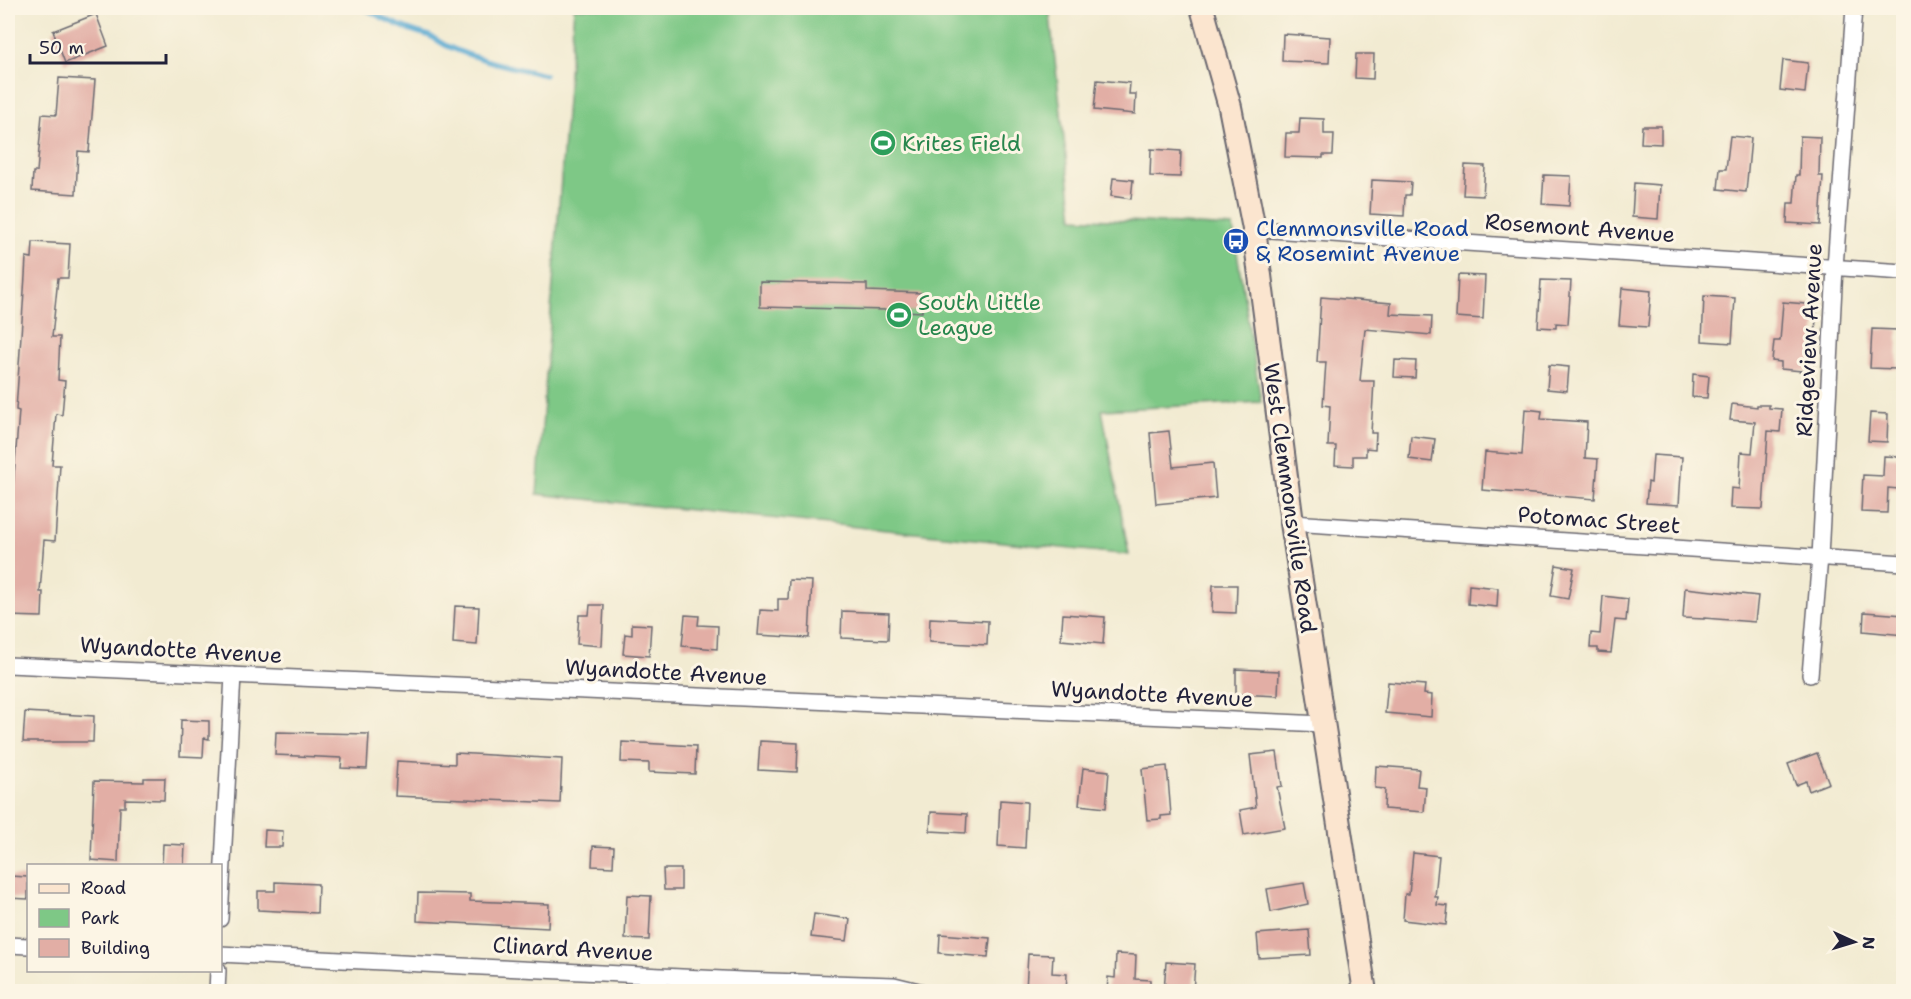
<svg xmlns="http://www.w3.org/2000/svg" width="1911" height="999" font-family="'Shantell Sans',sans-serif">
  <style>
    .green { fill: #7ec886; stroke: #507560; stroke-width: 1.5 }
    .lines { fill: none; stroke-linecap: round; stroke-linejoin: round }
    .stream { stroke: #57a9d2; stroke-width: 5 }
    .building { fill: #e2aea5 }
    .minor-casing { stroke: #6b6870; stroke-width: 18 }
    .secondary-casing { stroke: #6b6870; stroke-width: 26 }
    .minor { stroke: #fff; stroke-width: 15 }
    .secondary { stroke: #fbe5cf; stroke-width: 22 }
    .labels { text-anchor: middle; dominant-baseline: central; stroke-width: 6; stroke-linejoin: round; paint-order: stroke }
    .leisure-label { font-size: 22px; fill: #27864d; stroke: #fcf5e5; text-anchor: start }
    .transit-label { font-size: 22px; fill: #164399; stroke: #fcf5e5; text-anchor: start }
    .street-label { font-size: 22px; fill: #22223b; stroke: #fcf5e5 }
  </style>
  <rect width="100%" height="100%" fill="#fcf5e5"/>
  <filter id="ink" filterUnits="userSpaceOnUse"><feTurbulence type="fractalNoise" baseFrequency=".0167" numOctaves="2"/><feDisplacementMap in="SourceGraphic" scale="12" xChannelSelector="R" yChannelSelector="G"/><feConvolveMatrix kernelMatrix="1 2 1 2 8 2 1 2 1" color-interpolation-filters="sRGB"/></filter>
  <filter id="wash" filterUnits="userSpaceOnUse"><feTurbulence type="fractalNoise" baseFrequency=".008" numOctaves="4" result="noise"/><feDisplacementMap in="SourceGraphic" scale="24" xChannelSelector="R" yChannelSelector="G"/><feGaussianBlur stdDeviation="1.35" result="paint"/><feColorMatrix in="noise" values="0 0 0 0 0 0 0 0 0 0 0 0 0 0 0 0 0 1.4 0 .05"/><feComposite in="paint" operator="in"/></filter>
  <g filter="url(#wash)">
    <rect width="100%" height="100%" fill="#f2ebd2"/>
    <polygon class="green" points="574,8 1049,8 1073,218 1233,227 1261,402 1102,410 1129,555 537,494"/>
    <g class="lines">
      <path class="stream" d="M364 8C381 18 407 30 427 35 434 37 440 43 447 46 475 59 514 68 545 75"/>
    </g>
    <g id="blocks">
      <g class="building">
        <polygon points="96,14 108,46 65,63 53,31"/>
        <polygon points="1283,34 1330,37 1329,63 1282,61"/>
        <polygon points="1356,54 1374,54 1373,79 1355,78"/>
        <polygon points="1783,60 1808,63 1805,93 1780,90"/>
        <polygon points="59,78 95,80 89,152 78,151 76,194 32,191 33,172 37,172 42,114 56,115"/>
        <polygon points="1097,80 1130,83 1129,94 1136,94 1135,114 1094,110"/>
        <polygon points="1300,118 1324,119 1324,134 1334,134 1333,155 1323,155 1323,158 1285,157 1286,133 1299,133"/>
        <polygon points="1642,126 1661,126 1661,144 1641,143"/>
        <polygon points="1730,136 1751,138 1746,192 1718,189 1720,169 1726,169"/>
        <polygon points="1800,136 1820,137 1819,176 1823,176 1820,225 1787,223 1788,203 1794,203 1796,175 1799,175"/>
        <polygon points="1151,149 1181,151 1180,177 1150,176"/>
        <polygon points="1465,165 1485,166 1483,196 1463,195"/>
        <polygon points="1544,175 1571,176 1569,206 1542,204"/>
        <polygon points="1113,178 1133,180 1131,199 1111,196"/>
        <polygon points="1372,180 1411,182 1410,195 1405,195 1404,216 1370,214"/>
        <polygon points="1634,183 1660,185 1658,219 1632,217"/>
        <polygon points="33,242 70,244 68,278 58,278 52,337 60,337 58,380 65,381 62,415 56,414 52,465 60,465 55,541 44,540 40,592 43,592 42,617 8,616 8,552 19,411 16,410 25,276 26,257 32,258"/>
        <polygon points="1458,275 1485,276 1483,319 1456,317"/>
        <polygon points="1541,280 1571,281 1568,324 1556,323 1556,328 1538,327"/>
        <polygon points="760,282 867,284 867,291 922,293 922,312 887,310 760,307"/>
        <polygon points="1622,288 1651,291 1648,327 1619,325"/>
        <polygon points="1704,296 1735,298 1732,343 1702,341"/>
        <polygon points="1321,297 1391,303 1390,314 1432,316 1431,335 1365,329 1360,381 1374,381 1371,433 1376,433 1375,449 1366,448 1366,456 1353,456 1353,466 1335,465 1336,446 1328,446 1330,406 1323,405 1326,362 1317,362"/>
        <polygon points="1783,302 1817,305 1812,372 1781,369 1781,362 1772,361 1774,341 1780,341"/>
        <polygon points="1872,329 1898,330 1897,369 1870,368"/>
        <polygon points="1395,360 1416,361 1415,378 1394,377"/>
        <polygon points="1549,365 1569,367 1567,391 1547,389"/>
        <polygon points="1693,374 1709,376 1707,398 1692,397"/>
        <polygon points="1732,404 1757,407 1757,405 1769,405 1769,408 1782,409 1780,432 1768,431 1763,509 1730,508 1731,488 1739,489 1741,452 1752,453 1755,422 1730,420"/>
        <polygon points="1525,409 1542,411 1541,419 1587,422 1585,458 1598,459 1595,499 1482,490 1485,452 1522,455"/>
        <polygon points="1870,413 1888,414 1887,442 1868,441"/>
        <polygon points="1169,431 1173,467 1213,463 1216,498 1156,504 1150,433"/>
        <polygon points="1411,436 1435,439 1432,462 1409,459"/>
        <polygon points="1653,455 1682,457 1679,505 1646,503 1648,482 1651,483"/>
        <polygon points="1884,456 1904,457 1904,473 1900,473 1899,489 1888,488 1887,513 1861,512 1863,475 1883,476"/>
        <polygon points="1556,565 1574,568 1568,599 1551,596"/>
        <polygon points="789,580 812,581 809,638 758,635 760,610 778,611 778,599 788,599"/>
        <polygon points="1213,585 1237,585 1236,613 1212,612"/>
        <polygon points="1469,585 1498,588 1497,607 1468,604"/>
        <polygon points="1685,588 1758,596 1755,622 1704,618 1704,619 1683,618"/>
        <polygon points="1603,596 1628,599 1626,621 1615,620 1611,653 1598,652 1598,648 1590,648 1591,633 1600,634"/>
        <polygon points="590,605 604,605 602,646 577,644 579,615 589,615"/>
        <polygon points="455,606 479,607 477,645 453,643"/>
        <polygon points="842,611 889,613 888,640 841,638"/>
        <polygon points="1864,612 1904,615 1904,635 1863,631"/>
        <polygon points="1063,614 1105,617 1103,644 1061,640"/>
        <polygon points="685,615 699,616 698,625 718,626 717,649 682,646"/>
        <polygon points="930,618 988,621 987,645 929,642"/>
        <polygon points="632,624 651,625 649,656 623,654 625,634 632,635"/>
        <polygon points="1236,669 1279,671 1278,696 1236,694"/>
        <polygon points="1388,682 1425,685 1424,694 1432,695 1431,717 1385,713"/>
        <polygon points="25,712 94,716 93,742 23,742"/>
        <polygon points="181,720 209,721 209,739 204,738 203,757 180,756"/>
        <polygon points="276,732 369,734 367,769 341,768 342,758 275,755"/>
        <polygon points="760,741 798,743 797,772 758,770"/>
        <polygon points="622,742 696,746 695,774 649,772 649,763 621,762"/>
        <polygon points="1277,752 1282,786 1277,787 1285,828 1244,835 1240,810 1256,807 1250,755"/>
        <polygon points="455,753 562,759 560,803 395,796 397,761 455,764"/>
        <polygon points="1817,753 1829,783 1809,791 1806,781 1796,785 1788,764"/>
        <polygon points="1167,766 1171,815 1161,816 1161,819 1147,820 1142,769"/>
        <polygon points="1376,766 1419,769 1417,786 1426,787 1424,812 1384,809 1385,789 1375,788"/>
        <polygon points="1083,768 1109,771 1106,808 1079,805"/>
        <polygon points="144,778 165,778 164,800 125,799 125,807 120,807 118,862 91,860 94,781 144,782"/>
        <polygon points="1000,800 1027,802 1025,848 998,846"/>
        <polygon points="931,812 967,814 966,833 930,831"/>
        <polygon points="265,830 283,831 282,847 264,847"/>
        <polygon points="163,844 185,845 184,866 162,866"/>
        <polygon points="593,846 614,847 613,867 592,866"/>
        <polygon points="1413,853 1439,856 1435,897 1438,897 1437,905 1448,906 1446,925 1403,920 1405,894 1409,894"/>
        <polygon points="663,869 681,869 681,890 664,890"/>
        <polygon points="9,876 28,877 28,899 8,898"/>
        <polygon points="275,882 318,884 317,913 258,910 258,891 275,891"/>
        <polygon points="1304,883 1308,904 1271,912 1267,889"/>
        <polygon points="418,893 470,894 470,901 549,904 548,928 417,921"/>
        <polygon points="627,895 651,896 649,940 625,939"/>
        <polygon points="814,914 850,919 847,941 811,937"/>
        <polygon points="1309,930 1311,955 1259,958 1257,934"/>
        <polygon points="940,934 990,938 988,957 939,953"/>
        <polygon points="1028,954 1053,955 1052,973 1067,974 1066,992 1026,990"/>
        <polygon points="1116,954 1136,955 1135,979 1150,980 1150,992 1107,992 1108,977 1115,978"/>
        <polygon points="1166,962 1195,964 1193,992 1164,992"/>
      </g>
    </g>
  </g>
  <g filter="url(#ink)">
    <use href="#blocks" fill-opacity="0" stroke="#6b6870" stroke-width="1.5"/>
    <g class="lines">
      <defs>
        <g id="minor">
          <polyline points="1254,229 1904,272"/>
          <polyline points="1292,523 1904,563"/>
          <polyline points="8,665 1323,724"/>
          <polyline points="1810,675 1820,557 1835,267 1854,8"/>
          <polyline points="220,919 233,675"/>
          <polyline points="8,945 28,946"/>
          <polyline points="220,954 742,980 894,985 923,992"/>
          <polyline points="217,992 218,970"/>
        </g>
        <polyline id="secondary" points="1202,8 1230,107 1254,229 1292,523 1365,992"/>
      </defs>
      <use href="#minor" class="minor-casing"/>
      <use href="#secondary" class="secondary-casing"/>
      <use href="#minor" class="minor"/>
      <use href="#secondary" class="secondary"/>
    </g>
  </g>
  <defs>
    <symbol id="stadium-disc" viewBox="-11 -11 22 22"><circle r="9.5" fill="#2e9e5b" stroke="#fcf5e5"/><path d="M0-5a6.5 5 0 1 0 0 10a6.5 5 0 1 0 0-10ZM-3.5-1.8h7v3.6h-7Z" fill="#fff"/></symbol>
    <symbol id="bus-disc" viewBox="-11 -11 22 22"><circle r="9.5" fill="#1a4fb4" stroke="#fcf5e5"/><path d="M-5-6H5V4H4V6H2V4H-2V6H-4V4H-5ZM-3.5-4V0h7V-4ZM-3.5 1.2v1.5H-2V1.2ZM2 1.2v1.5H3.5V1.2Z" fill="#fff"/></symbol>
  </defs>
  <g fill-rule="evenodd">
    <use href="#stadium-disc" x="868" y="128" width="30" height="30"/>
    <use href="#bus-disc" x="1221" y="226" width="30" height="30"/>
    <use href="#stadium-disc" x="884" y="300" width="30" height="30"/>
  </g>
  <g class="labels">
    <g class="leisure-label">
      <text x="902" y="143">Krites Field</text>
      <text x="918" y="302">South Little<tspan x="918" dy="25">League</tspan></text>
    </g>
    <g class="transit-label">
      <text x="1256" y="228">Clemmonsville Road<tspan x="1256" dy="25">&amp; Rosemint Avenue</tspan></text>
    </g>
    <g class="street-label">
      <text transform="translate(1580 228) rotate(4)">Rosemont Avenue</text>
      <text transform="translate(1809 340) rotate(-87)">Ridgeview Avenue</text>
      <text transform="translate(1290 498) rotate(82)">West Clemmonsville Road</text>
      <text transform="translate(1599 520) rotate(4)">Potomac Street</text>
      <text transform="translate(181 650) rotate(3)">Wyandotte Avenue</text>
      <text transform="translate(666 672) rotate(3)">Wyandotte Avenue</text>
      <text transform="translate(1152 694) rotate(3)">Wyandotte Avenue</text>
      <text transform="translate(573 949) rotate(3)">Clinard Avenue</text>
    </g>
  </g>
  <rect width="1911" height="999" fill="none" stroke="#fcf5e5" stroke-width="30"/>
  <rect x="27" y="864" width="195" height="108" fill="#fcf5e5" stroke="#a5a1a1" stroke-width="1.5"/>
  <rect x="39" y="884" width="30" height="9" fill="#fbe5cf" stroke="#a5a1a1" stroke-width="1.5"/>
  <text x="81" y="894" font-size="18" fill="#22223b">Road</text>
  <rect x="39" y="909" width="30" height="18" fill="#7ec886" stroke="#a5a1a1" stroke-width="1.5"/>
  <text x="81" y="924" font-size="18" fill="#22223b">Park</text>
  <rect x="39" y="939" width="30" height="18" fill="#e2aea5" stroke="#a5a1a1" stroke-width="1.5"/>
  <text x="81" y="954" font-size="18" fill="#22223b">Building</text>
  <g transform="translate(1854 942) rotate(94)" stroke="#fcf5e5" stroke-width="4.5" paint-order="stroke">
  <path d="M0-4.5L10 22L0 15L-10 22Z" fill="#22223b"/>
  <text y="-9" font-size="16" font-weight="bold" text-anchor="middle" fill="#22223b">N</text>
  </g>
  <path d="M30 54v9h136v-9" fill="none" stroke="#22223b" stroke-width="3"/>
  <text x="39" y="54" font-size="18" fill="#22223b" stroke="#fcf5e5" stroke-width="4.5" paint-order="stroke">50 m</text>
</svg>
